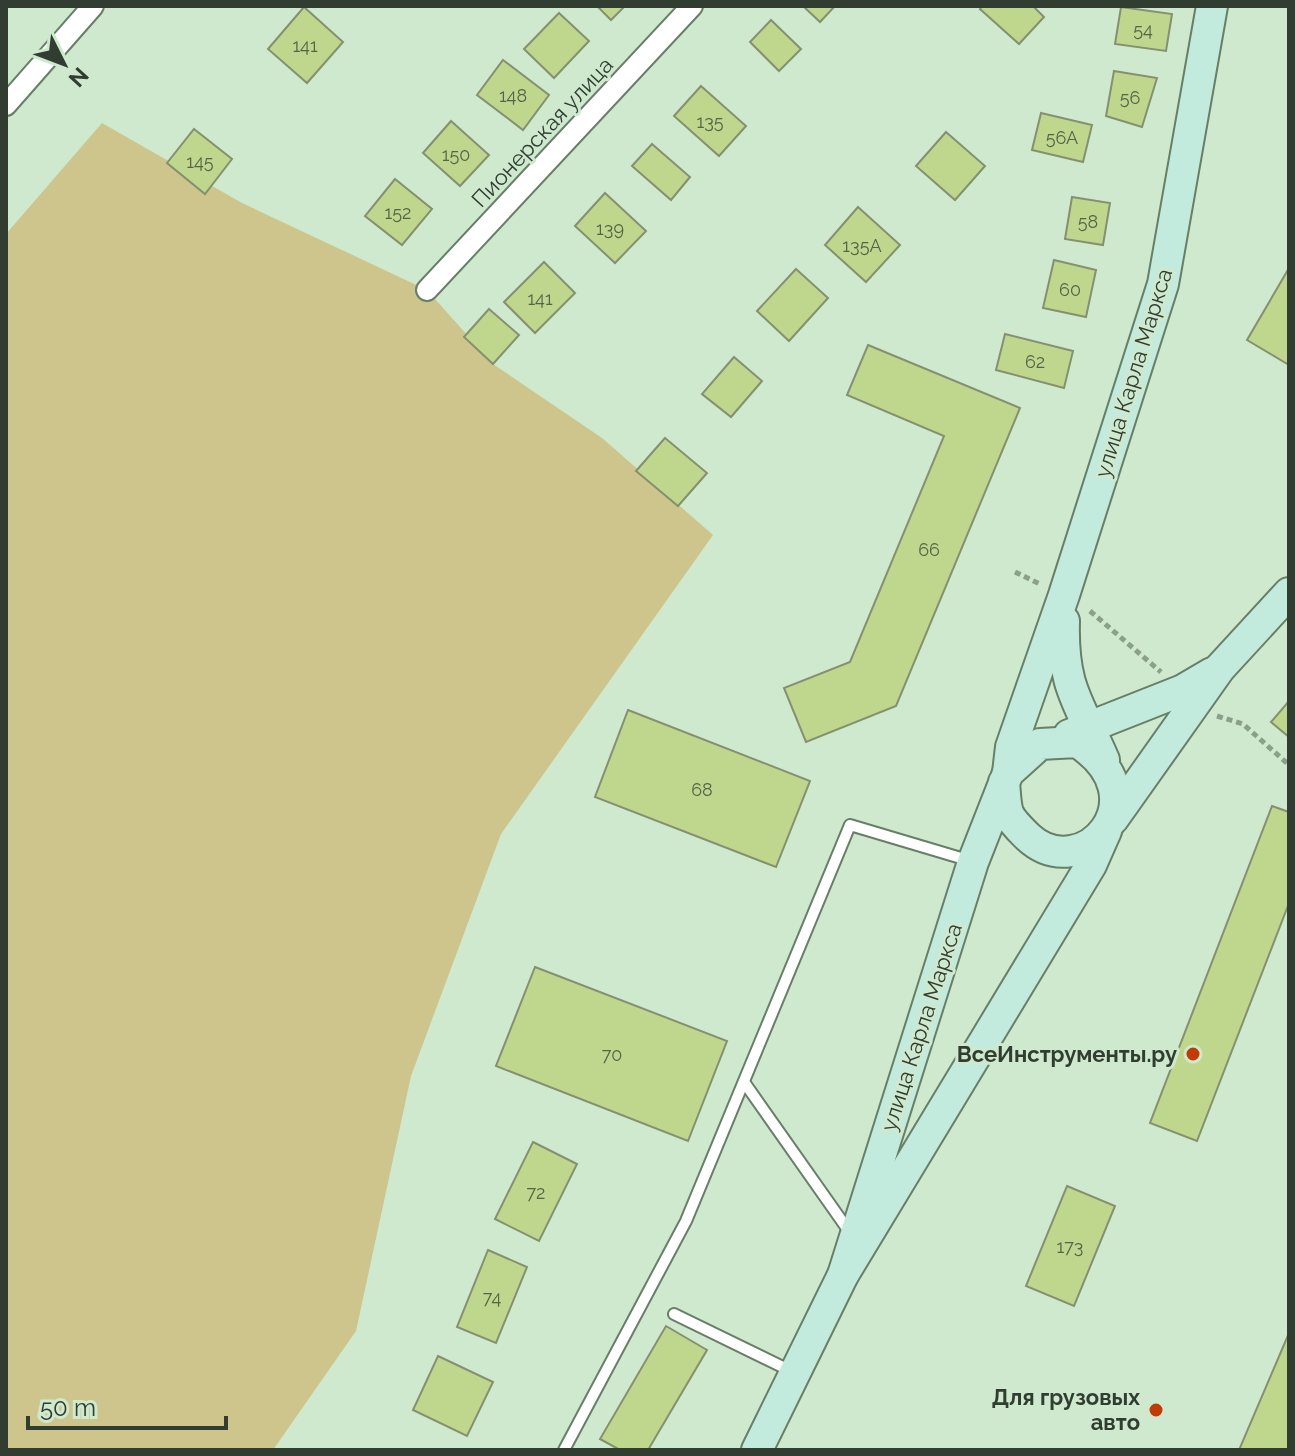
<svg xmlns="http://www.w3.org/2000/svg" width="1295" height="1456" font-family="Raleway,sans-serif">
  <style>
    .green { fill: #cdc58b }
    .building { fill: #bfd78d; stroke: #859070; stroke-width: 2 }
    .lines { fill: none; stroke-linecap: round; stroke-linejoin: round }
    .lane-casing { stroke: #677f67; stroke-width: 14 }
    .street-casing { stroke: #677f67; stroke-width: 24 }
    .secondary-casing { stroke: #677f67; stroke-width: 34 }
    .path { stroke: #8b9f8b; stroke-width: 5; stroke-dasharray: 6 4; stroke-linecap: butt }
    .lane { stroke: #fff; stroke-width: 10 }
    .street { stroke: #fff; stroke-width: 20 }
    .secondary { stroke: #c2ebdd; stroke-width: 30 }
    .poi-dot { fill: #c23b02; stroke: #cee9ce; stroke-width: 3 }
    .labels { text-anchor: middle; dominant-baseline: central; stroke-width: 6; stroke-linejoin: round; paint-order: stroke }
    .number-label { font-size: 18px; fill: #556449 }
    .street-label { font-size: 22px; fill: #323d32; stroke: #cee9ce }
    .poi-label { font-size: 22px; font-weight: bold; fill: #323d32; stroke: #cee9ce; text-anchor: end }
  </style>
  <rect width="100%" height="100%" fill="#cee9ce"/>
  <polygon class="green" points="102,123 242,203 427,290 493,364 602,438 713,535 501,834 411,1076 356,1331 273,1450 6,1450 6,234"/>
  <g class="building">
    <polygon points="597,6 625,6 611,20"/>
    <polygon points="803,6 835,6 820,22"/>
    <polygon points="982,6 1033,6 1044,17 1019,44 980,9"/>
    <polygon points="304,7 343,42 307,83 268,49"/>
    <polygon points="1121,7 1172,14 1166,51 1115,44"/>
    <polygon points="559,13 589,41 554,78 524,49"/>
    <polygon points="771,20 801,49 779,71 750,42"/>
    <polygon points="503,60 549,95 523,130 477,95"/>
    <polygon points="1114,71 1157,78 1142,127 1106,116"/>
    <polygon points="701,86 746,126 719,156 674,116"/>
    <polygon points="1041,113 1092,125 1083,162 1032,150"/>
    <polygon points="451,121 489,155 460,186 423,153"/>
    <polygon points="194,129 232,159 205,194 167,163"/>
    <polygon points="946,132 985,166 955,200 916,166"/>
    <polygon points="652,144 690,177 671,200 632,166"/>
    <polygon points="395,179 432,209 402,245 365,216"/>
    <polygon points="605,193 646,231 615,263 575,226"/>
    <polygon points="1072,197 1110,203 1103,245 1065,239"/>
    <polygon points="858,207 900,245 866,282 825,245"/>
    <polygon points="1054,260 1096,270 1086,317 1043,308"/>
    <polygon points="544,262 575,293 535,333 504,302"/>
    <polygon points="1289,268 1289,365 1247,340"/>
    <polygon points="796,269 828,298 789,341 757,311"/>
    <polygon points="489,309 519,335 493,364 464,337"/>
    <polygon points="1005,334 1073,351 1064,388 996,370"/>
    <polygon points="868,345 1020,408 896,706 806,742 784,688 850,662 944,436 847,395"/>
    <polygon points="734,357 762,381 731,417 702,394"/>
    <polygon points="665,438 707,473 678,506 636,471"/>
    <polygon points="1289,701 1289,737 1271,722"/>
    <polygon points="628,710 810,781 776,867 595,797"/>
    <polygon points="1272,806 1289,812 1289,903 1197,1141 1150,1123"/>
    <polygon points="535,967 727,1041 688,1141 496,1066"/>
    <polygon points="533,1142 577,1164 539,1241 495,1219"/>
    <polygon points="1067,1186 1115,1206 1074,1306 1026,1286"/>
    <polygon points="488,1250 527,1267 496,1343 457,1327"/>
    <polygon points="666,1326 707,1350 648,1450 620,1450 600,1439"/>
    <polygon points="1289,1333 1289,1450 1239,1450"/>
    <polygon points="438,1356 493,1382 467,1436 413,1410"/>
  </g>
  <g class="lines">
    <defs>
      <g id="lane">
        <polyline points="744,1082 851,1234"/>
        <polyline points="674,1314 791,1371"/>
        <polyline points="564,1450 686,1221 850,825 971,861"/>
      </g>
      <g id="street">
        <polyline points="6,105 93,6"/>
        <polyline points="427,290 692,6"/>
      </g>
      <g id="secondary">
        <path d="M1064 621C1062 688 1079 702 1104 760"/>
        <polyline points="1069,735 1183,690 1212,673"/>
        <polyline points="1008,773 1011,747 1064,595 1163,284 1212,6"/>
        <polyline points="1113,819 1220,668 1289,593"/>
        <path d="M843 1275 973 862 1008 773 1040 744 1077 742C1164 798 1082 887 1028 837 1022 831 1012 822 1008 813 1005 804 1005 791 1004 782"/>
        <polyline points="757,1450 843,1275 1091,865 1106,831"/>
      </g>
    </defs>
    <use href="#lane" class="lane-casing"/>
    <use href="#street" class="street-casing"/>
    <use href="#secondary" class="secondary-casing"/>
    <g class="path">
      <polyline points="1015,572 1040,584"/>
      <polyline points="1090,611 1161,672"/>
      <polyline points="1217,716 1243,724 1289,765"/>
    </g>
    <use href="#lane" class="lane"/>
    <use href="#street" class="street"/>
    <use href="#secondary" class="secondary"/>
  </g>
  <g class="poi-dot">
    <circle cx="1193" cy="1054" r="8"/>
    <circle cx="1156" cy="1410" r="8"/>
  </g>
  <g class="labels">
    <g class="number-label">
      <text x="1143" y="29">54</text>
      <text x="305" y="45">141</text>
      <text x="513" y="95">148</text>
      <text x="1130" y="97">56</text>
      <text x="710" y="121">135</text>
      <text x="1062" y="137">56А</text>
      <text x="456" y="154">150</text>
      <text x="200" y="161">145</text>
      <text x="398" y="212">152</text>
      <text x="1088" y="221">58</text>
      <text x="610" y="228">139</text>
      <text x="862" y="245">135А</text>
      <text x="1070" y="289">60</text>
      <text x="540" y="298">141</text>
      <text x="1035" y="361">62</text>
      <text x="929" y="549">66</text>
      <text x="702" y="789">68</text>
      <text x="612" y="1054">70</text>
      <text x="536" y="1192">72</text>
      <text x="1070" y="1246">173</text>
      <text x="492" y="1297">74</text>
    </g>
    <g class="street-label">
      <text transform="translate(542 132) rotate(-47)">Пионерская улица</text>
      <text transform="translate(1133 373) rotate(-73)">улица Карла Маркса</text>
      <text transform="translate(921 1027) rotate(-72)">улица Карла Маркса</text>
    </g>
    <g class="poi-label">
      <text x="1177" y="1054">ВсеИнструменты.ру</text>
      <text x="1140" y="1397">Для грузовых<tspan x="1140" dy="25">авто</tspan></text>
    </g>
  </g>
  <rect width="1295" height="1456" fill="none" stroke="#323d32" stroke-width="16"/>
  <g transform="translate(64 64) rotate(132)" stroke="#cee9ce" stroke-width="6" paint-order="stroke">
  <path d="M0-6L14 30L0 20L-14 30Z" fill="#323d32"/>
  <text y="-12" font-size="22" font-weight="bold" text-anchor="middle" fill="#323d32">N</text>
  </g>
  <path d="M28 1416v12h198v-12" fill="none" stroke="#323d32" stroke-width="4"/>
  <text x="40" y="1416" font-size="24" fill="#323d32" stroke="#cee9ce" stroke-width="6" paint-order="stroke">50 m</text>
</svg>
